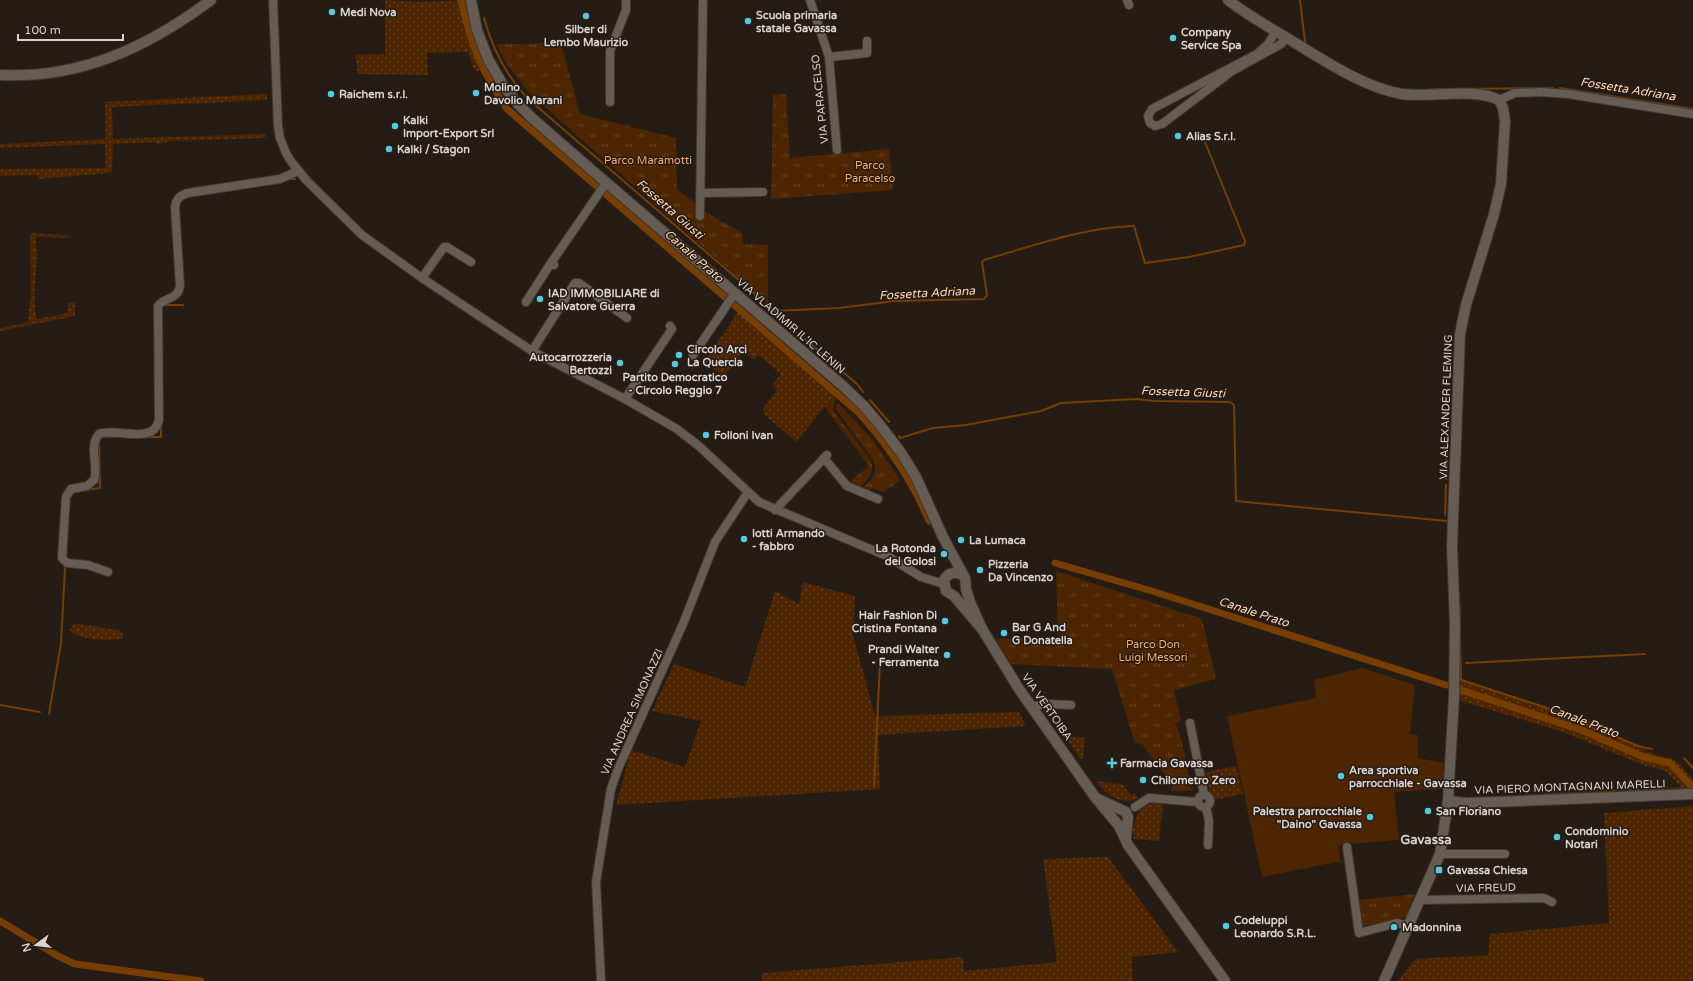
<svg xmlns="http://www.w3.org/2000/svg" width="1693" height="981" font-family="'Varela Round',sans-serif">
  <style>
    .grass { fill: url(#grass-dots) }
    .park { fill: url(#park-tufts) }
    .pitch { fill: #4d2500 }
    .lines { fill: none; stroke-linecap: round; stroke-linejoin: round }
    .stream { stroke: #763e02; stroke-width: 2 }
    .canal { stroke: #763e02; stroke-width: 7 }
    .street-casing { stroke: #3e3834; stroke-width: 10 }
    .secondary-casing { stroke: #3e3834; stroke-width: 12 }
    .street { stroke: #655c54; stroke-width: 8 }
    .secondary { stroke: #655c54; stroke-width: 10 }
    .poi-dot { fill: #54cadc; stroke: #251c16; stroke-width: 1.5 }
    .labels { text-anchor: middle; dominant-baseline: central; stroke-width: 3; stroke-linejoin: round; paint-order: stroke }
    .poi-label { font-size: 11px; font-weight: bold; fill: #d9d3cf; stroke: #251c16; text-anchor: start }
    .street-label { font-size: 11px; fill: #d9d3cf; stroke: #251c16 }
    .park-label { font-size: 11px; fill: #fbaa69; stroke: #251c16 }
    .water-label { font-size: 12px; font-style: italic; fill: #fed4b5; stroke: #251c16 }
    .quarter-label { font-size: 13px; font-weight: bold; fill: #d9d3cf; stroke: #251c16 }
  </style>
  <defs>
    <pattern id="grass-dots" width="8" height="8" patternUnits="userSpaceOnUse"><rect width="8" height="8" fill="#4d2500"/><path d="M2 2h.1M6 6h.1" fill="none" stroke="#664424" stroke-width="1.8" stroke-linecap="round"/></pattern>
    <pattern id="park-tufts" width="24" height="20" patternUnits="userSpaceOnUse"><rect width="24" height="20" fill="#4d2500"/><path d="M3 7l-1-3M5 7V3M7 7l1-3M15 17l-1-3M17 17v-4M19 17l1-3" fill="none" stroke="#664424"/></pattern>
  </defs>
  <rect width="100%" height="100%" fill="#251c16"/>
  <g class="grass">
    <polygon points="385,0 418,2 466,0 478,45 481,69 476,72 472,66 469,52 427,53 428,75 358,74 355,55 385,54"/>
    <polygon points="267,94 267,100 112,107 113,139 266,134 265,138 171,141 157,144 157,142 113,144 112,171 110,173 39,179 37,175 0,176 0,169 106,168 105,144 0,148 0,144 106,139 105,102"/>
    <path d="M30 233 67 235 68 238 36 237C36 244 37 252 37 259 36 279 32 300 37 319L67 313 68 303 75 302V316L0 331V328L28 322 31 292Z"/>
    <polygon points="739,310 835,394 796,442 765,415 763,409 777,390 772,385 781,374 758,355 754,360 744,352 723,377 705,361"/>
    <polygon points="803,582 855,596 853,635 875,716 1019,712 1026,726 878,735 880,789 616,805 631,750 685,767 701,721 652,711 674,664 745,687 775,591 799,604"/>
    <path d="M74 624H80L118 630 122 632 123 635 122 639C108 641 79 640 69 630Z"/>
    <polygon points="1459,678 1584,719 1653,754 1672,759 1678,762 1693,780 1693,791 1545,797 1545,793 1681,787 1666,771 1646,766 1563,732 1458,700"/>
    <polygon points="1065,736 1085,738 1083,759 1080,758"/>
    <polygon points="1236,766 1243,794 1214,800 1210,793 1206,772"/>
    <path d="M1096 781 1120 784 1123 785 1131 796 1135 793 1138 798C1121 807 1105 794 1096 781Z"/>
    <polygon points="1154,803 1163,804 1159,841 1134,839 1133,830 1137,814 1144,806"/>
    <polygon points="1693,806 1693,981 1398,981 1415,959 1488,955 1490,934 1609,923 1604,813"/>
    <polygon points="1108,857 1178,952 1132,957 1133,981 762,981 762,973 963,957 964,971 1057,962 1043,859"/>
  </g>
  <g class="park">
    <polygon points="560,40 580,114 676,138 677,189 709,214 742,233 743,244 768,245 768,304 529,93 506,63 496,44 534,44"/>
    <polygon points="786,94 790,158 889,149 893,190 771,199 773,95"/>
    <path d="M837 391 833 410 871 460C875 474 868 478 860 488L849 482 869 466 825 407Z"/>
    <path d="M837 402 872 439 900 480 899 482 883 492 872 488 869 492 862 489C872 479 879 474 873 460L836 409Z"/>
    <path d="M1056 571 1202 619 1216 679 1174 690 1181 721 1175 724C1182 731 1189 778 1192 791H1171L1172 785 1142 744 1135 743 1112 669 1011 664 996 639 1058 637Z"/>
    <polygon points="1415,894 1407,917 1363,926 1358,900"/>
  </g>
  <polygon class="pitch" points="1362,668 1415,685 1410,734 1418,735 1418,758 1444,763 1442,789 1394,792 1399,840 1338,845 1341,862 1336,862 1262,877 1227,716 1316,698 1314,680"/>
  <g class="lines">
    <g class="stream">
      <polyline points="1300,0 1305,42"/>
      <path d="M484 18C492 48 506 75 527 98L762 300"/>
      <polyline points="1560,88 1693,109"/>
      <polyline points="1463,89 1553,88"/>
      <polyline points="1424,90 1444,89"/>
      <polyline points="288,179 295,179"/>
      <polyline points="1134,226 1145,263 1189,257 1244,245 1245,241 1205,142"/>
      <polyline points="766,304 778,315"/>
      <polyline points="164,305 183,305"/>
      <path d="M774 311 839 308 895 301 984 299 987 295 982 262 984 260C1032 246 1082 228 1132 226"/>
      <polyline points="805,339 857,384 863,392"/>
      <polyline points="870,400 889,422"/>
      <polyline points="899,436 900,438 933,428 966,425 1041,411 1061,403 1136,399 1155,401 1230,402 1234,405 1236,501 1447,521"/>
      <polyline points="104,437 123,437"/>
      <polyline points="144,437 161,437 161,423"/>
      <polyline points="1446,479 1447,445"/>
      <polyline points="85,490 100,488 99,440"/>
      <polyline points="1445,515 1446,485"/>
      <polyline points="1457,542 1457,552"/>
      <polyline points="66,558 67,542"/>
      <polyline points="1459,593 1460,633"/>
      <polyline points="1460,639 1461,680 1541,706 1641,747 1652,749"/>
      <polyline points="1466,663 1645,654"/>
      <polyline points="0,705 40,712"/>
      <polyline points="49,714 61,643 65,568"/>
      <polyline points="1684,758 1693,768"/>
      <polyline points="874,786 880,662"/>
    </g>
    <g class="canal">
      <path d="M461 0C471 44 481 71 507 109L858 412C888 445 912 480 929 521"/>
      <polyline points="1055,563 1152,591 1446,685"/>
      <polyline points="1458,689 1581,730 1644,757 1670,763 1693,788"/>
      <polyline points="0,921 58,956 75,964 201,981"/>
    </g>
    <defs>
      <g id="street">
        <polyline points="273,0 278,126 280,138 286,153 290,160 307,181 362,235 422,278 532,351 625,399 677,429 700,447 759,502 889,557 921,577 944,584"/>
        <polyline points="810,0 829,57 837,150"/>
        <polyline points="1127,0 1129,5"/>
        <polyline points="1276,31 1268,44 1257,54 1152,109 1148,116 1150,123 1155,126 1162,124 1232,71 1281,44 1287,38"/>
        <polyline points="829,57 867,53 867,41"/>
        <polyline points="1499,100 1515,93 1541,92 1568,94 1693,114"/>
        <polyline points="610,102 610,51 626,10 626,0"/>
        <polyline points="700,193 763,192"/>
        <polyline points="700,216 703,0"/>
        <polyline points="554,265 551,263 606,183"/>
        <polyline points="422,278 444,247 447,247 471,262"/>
        <polyline points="526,302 551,263"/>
        <polyline points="532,351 575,283 579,283 627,318"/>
        <polyline points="693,355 735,293"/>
        <polyline points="625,399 672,329 670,326"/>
        <polyline points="824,458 847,486 878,499"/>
        <polyline points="775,510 827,455"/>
        <path d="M108 572 88 565 67 563 62 558 66 497 71 489 87 486 94 480C99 464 88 447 99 434 117 427 153 446 159 420L158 306C164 297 178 300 180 286L175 207C176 199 180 195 188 193L280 179 298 171"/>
        <polyline points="1032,707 1045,704 1071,705"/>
        <polyline points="1190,723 1204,794"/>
        <circle cx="1204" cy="801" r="6"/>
        <polyline points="1135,807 1149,798 1198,802"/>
        <polyline points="1206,807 1209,821 1208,845"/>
        <polyline points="1347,847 1359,933 1397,923 1409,926"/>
        <polyline points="1440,854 1505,854"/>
        <polyline points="1420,900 1544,898 1552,902"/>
        <polyline points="601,981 596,882 611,789 618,769 683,624 715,542 748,492"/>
      </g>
      <g id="secondary">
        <polyline points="471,0 477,30 488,59 503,85 516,102 532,118 587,166 843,386 864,406 880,425 902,454 916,477 943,537 965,578 966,589 970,602 982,629"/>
        <path d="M1228 0C1246 14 1267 26 1287 38 1320 58 1364 88 1402 94 1430 98 1475 87 1499 100L1503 108 1505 121 1501 184 1494 214 1466 305 1460 334 1452 546 1455 624 1454 697 1448 801 1440 854 1384 981"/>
        <path d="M0 75C81 79 148 47 211 0"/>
        <path d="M962 575C955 571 948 573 944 580L946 591 954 596 982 629 1019 689 1095 797 1119 826 1128 845 1225 981"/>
        <polyline points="1096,798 1126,812 1128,817 1126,838"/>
        <polyline points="1448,801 1467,803 1693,794"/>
      </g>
    </defs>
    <use href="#street" class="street-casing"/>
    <use href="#secondary" class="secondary-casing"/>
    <use href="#street" class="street"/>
    <use href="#secondary" class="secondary"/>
  </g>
  <g class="poi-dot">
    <circle cx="332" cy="12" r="4"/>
    <circle cx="586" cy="16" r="4"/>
    <circle cx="748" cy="21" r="4"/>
    <circle cx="1173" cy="38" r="4"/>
    <circle cx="476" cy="93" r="4"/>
    <circle cx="331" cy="94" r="4"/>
    <circle cx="395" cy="126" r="4"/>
    <circle cx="1178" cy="136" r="4"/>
    <circle cx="389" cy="149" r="4"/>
    <circle cx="540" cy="299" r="4"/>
    <circle cx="679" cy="355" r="4"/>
    <circle cx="620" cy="363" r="4"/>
    <circle cx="675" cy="364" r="4"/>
    <circle cx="706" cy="435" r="4"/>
    <circle cx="744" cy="539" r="4"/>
    <circle cx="961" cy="540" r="4"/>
    <circle cx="944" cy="554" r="4"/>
    <circle cx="980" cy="570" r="4"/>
    <circle cx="945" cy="621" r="4"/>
    <circle cx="1004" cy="633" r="4"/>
    <circle cx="947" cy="655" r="4"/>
    <path d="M1110 757h4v4h4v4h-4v4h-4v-4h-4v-4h4z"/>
    <circle cx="1341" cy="776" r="4"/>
    <circle cx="1143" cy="780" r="4"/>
    <circle cx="1428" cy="811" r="4"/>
    <circle cx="1370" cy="817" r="4"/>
    <circle cx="1557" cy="837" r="4"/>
    <rect x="1435" y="866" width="8" height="8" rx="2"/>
    <circle cx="1226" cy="926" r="4"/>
    <circle cx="1394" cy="927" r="4"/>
  </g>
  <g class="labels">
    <g class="poi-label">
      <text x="340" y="12">Medi Nova</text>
      <text x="756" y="15">Scuola primaria<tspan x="756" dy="13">statale Gavassa</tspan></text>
      <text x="586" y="29" text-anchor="middle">Silber di<tspan x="586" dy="13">Lembo Maurizio</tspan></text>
      <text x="1181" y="32">Company<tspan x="1181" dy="13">Service Spa</tspan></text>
      <text x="484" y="87">Molino<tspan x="484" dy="13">Davolio Marani</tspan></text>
      <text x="339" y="94">Raichem s.r.l.</text>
      <text x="403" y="120">Kalki<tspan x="403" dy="13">Import-Export Srl</tspan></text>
      <text x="1186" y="136">Alias S.r.l.</text>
      <text x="397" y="149">Kalki / Stagon</text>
      <text x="548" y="293">IAD IMMOBILIARE di<tspan x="548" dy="13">Salvatore Guerra</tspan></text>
      <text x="687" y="349">Circolo Arci<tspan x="687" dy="13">La Quercia</tspan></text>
      <text x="612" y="357" text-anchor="end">Autocarrozzeria<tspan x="612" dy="13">Bertozzi</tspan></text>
      <text x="675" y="377" text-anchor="middle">Partito Democratico<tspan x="675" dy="13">- Circolo Reggio 7</tspan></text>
      <text x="714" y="435">Folloni Ivan</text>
      <text x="752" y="533">Iotti Armando<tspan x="752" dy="13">- fabbro</tspan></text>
      <text x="969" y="540">La Lumaca</text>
      <text x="936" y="548" text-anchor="end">La Rotonda<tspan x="936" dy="13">dei Golosi</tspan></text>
      <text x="988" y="564">Pizzeria<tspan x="988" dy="13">Da Vincenzo</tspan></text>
      <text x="937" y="615" text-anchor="end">Hair Fashion Di<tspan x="937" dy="13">Cristina Fontana</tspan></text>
      <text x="1012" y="627">Bar G And<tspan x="1012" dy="13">G Donatella</tspan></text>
      <text x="939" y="649" text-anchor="end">Prandi Walter<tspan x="939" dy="13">- Ferramenta</tspan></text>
      <text x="1120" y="763">Farmacia Gavassa</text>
      <text x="1349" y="770">Area sportiva<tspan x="1349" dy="13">parrocchiale - Gavassa</tspan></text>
      <text x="1151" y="780">Chilometro Zero</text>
      <text x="1362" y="811" text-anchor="end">Palestra parrocchiale<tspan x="1362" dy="13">"Daino" Gavassa</tspan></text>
      <text x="1436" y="811">San Floriano</text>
      <text x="1565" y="831">Condominio<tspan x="1565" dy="13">Notari</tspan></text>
      <text x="1447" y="870">Gavassa Chiesa</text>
      <text x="1234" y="920">Codeluppi<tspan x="1234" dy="13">Leonardo S.R.L.</tspan></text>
      <text x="1402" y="927">Madonnina</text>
    </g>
    <g class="street-label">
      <text transform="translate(820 99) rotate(-96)">VIA PARACELSO</text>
      <text transform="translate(791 326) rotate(41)">VIA VLADIMIR IL'IC LENIN</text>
      <text transform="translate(1446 407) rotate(-88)">VIA ALEXANDER FLEMING</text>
      <text transform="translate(1047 707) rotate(55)">VIA VERTOIBA</text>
      <text transform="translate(632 712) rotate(-66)">VIA ANDREA SIMONAZZI</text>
      <text transform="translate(1570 787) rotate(-2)">VIA PIERO MONTAGNANI MARELLI</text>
      <text transform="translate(1486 888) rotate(-1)">VIA FREUD</text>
    </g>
    <g class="park-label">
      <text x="648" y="160">Parco Maramotti</text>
      <text x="870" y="165">Parco<tspan x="870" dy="13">Paracelso</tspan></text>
      <text x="1153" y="644">Parco Don<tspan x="1153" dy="13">Luigi Messori</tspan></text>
    </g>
    <g class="water-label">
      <text transform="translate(1628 89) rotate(9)">Fossetta Adriana</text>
      <text transform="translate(670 209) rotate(41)">Fossetta Giusti</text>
      <text transform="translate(694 256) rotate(41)">Canale Prato</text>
      <text transform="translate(927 293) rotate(-3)">Fossetta Adriana</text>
      <text transform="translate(1183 392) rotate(2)">Fossetta Giusti</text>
      <text transform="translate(1254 612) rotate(18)">Canale Prato</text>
      <text transform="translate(1584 721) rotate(21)">Canale Prato</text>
    </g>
    <g class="quarter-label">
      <text x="1426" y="840">Gavassa</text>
    </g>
  </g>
  <g transform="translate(36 945) rotate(255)" stroke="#251c16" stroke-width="3" paint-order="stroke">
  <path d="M0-3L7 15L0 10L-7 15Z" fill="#d9d3cf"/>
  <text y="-6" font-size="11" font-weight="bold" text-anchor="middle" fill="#d9d3cf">N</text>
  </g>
  <path d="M18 34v6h105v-6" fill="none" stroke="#d9d3cf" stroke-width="2"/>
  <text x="24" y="34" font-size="12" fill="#d9d3cf" stroke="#251c16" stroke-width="3" paint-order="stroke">100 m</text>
</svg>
